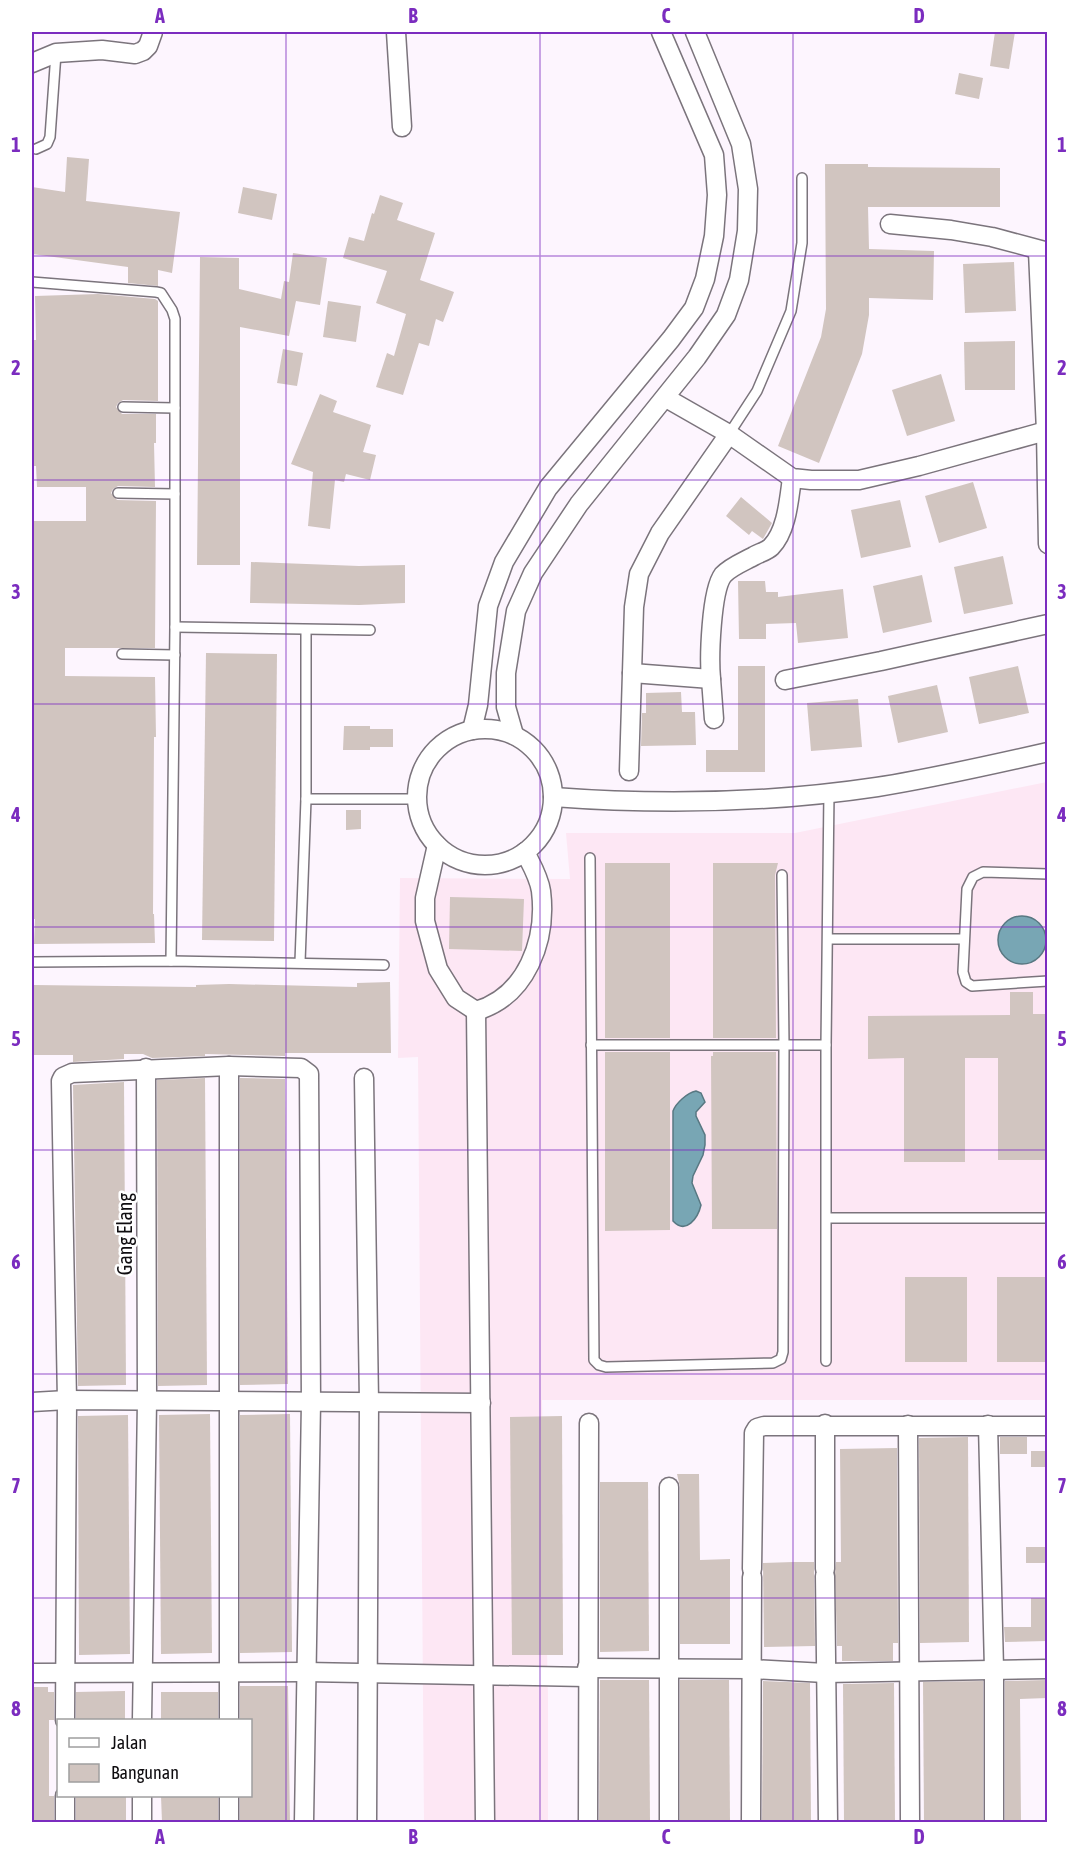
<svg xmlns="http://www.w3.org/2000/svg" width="1079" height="1854" font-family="'Asap Condensed',sans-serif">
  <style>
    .commercial { fill: #fde7f4 }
    .water { fill: #78a6b4; stroke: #587882; stroke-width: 1.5 }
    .building { fill: #d1c5c0 }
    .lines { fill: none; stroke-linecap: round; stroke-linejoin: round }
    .lane-casing { stroke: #7b747c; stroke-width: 12 }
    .street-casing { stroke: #7b747c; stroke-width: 21 }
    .lane { stroke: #fff; stroke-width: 9 }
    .street { stroke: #fff; stroke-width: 18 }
    .grid { fill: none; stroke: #7b2cbf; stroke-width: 1.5; stroke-opacity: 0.55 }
    .labels { text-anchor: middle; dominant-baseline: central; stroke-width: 5; stroke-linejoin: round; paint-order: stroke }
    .street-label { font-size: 20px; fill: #0e0c0f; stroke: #fff }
    .neatline { fill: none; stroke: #7b2cbf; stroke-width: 2 }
    .grid-label { font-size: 20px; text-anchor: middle; font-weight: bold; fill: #7b2cbf }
  </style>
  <rect width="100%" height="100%" fill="#fdf5fe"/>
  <polygon class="commercial" points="1047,782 1047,1400 542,1400 548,1697 548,1822 424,1822 418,1057 398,1058 400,878 570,879 566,833 795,833"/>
  <g class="water">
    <circle cx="1022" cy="940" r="24"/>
    <path d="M696 1091 701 1093 705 1102 696 1112V1116L705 1135V1145L703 1155 693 1176 692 1183 701 1205C698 1218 686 1235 673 1221V1111C676 1103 687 1093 696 1091Z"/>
  </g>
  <g class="building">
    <polygon points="995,32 1015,32 1009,69 990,66"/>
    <polygon points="959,73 983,78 979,99 955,94"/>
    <polygon points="67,157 89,159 86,201 180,212 172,273 158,270 158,286 128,283 128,267 32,254 32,187 65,192"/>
    <polygon points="825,164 868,164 868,167 1000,168 1000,207 868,207 869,249 934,251 933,300 869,298 869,315 862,354 819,463 778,446 821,337 826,309"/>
    <polygon points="243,187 277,194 272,220 238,213"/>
    <polygon points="380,195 403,203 397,220 435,233 420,280 454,292 443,322 436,319 429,346 419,343 403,395 376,387 387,353 394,356 406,314 376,303 387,271 343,258 349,237 364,241 372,213 374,214"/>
    <polygon points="293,253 327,258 320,305 296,301 289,336 240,327 240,565 197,565 200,257 239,258 239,289 281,299 284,281 289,282"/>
    <polygon points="1014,262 1016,311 965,313 963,264"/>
    <polygon points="98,294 155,299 158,301 158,401 123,400 118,403 116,407 122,414 156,414 156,443 154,443 155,487 118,486 113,489 111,493 117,500 156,501 155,648 65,648 65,676 155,677 156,737 154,737 153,914 154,914 155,943 34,944 35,919 32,919 32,521 86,521 86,487 37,487 36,466 32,466 32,435 34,435 34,340 36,340 35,296"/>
    <polygon points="328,301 361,306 356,342 323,337"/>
    <polygon points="1015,341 1015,390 965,390 964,342"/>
    <polygon points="283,349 303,353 297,386 277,383"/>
    <polygon points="941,374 955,421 907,436 892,390"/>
    <polygon points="320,394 337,401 333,412 371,425 363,452 376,455 370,480 346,474 344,482 335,480 330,529 308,526 313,472 291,464"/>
    <polygon points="973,482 987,528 939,543 925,496"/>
    <polygon points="741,497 772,523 763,539 752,531 749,535 726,516"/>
    <polygon points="900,500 911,547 861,558 851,510"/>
    <polygon points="1003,556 1013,604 964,614 954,567"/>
    <polygon points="251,562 359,566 405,565 405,603 359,605 250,603"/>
    <polygon points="922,575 932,622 883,633 873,586"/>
    <polygon points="738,581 765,581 766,592 778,592 778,597 843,589 848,638 798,643 796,623 766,624 766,639 739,639"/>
    <polygon points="206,653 277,654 274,941 202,940"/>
    <polygon points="738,666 765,666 765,772 706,772 706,750 738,750"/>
    <polygon points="1018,666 1029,713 979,724 969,677"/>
    <polygon points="937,685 948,732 898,743 888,696"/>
    <polygon points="681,692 682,712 695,712 696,745 641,746 642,713 646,713 646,693"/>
    <polygon points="858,699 862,747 811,751 807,703"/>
    <polygon points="344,726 370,726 370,729 393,729 393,747 370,747 370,750 343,750"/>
    <polygon points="346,810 361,810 361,829 346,830"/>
    <rect x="605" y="863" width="65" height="175"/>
    <polygon points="713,863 778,863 775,875 776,1038 713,1038"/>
    <polygon points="450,897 524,899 522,951 449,949"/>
    <polygon points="390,982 391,1053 285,1053 285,1056 205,1054 205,1056 152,1058 143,1054 124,1054 124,1059 73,1062 73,1055 33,1055 34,985 196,987 196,985 229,984 357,987 357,983"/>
    <polygon points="1010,992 1033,992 1033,1014 1047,1014 1047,1160 998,1160 998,1058 965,1058 965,1162 904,1162 904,1058 868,1059 868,1016 1010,1015"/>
    <polygon points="605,1052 670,1052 670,1230 605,1231"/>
    <polygon points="713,1052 776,1052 777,1229 712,1229 711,1056 713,1056"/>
    <polygon points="205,1078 207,1385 158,1386 157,1080"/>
    <polygon points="240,1078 285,1079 288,1384 240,1385"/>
    <polygon points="124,1082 126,1385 78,1386 73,1085"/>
    <rect x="905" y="1277" width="62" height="85"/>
    <rect x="997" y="1277" width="50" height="85"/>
    <polygon points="210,1414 212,1653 161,1654 159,1415"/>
    <polygon points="290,1414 292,1652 240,1653 240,1415"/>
    <polygon points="128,1415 130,1654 79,1655 78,1416"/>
    <polygon points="562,1416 563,1655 512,1655 510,1417"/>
    <polygon points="968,1437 969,1642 920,1643 919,1438"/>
    <rect x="1000" y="1437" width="27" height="17"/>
    <polygon points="897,1448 898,1643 893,1643 893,1661 842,1661 842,1646 837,1646 835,1573 836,1562 841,1562 840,1449"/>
    <rect x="1031" y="1451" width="16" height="16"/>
    <polygon points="677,1474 699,1474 700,1560 730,1559 730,1644 680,1644 680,1487"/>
    <polygon points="600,1482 648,1482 649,1651 600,1652"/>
    <rect x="1026" y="1547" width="21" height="16"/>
    <polygon points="793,1562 814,1562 815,1646 764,1647 763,1563"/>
    <polygon points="1031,1598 1047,1598 1047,1641 1005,1642 1004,1627 1031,1627"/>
    <polygon points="600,1680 649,1680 650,1822 599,1822"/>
    <polygon points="680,1680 729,1680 730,1822 680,1822"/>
    <polygon points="1047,1680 1047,1698 1020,1699 1021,1822 1005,1822 1005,1681"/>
    <polygon points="763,1681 810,1683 811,1822 762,1822"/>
    <polygon points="983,1681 983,1822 924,1822 923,1682"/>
    <polygon points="894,1683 895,1822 844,1822 843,1684"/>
    <polygon points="240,1686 288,1686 290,1822 240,1822 240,1796 250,1796 250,1720 240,1720"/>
    <polygon points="32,1687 48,1687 48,1692 54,1692 54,1720 49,1720 49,1796 54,1796 54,1822 32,1822"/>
    <polygon points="125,1691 125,1720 76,1720 76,1692"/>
    <rect x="161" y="1692" width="57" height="28"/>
    <rect x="76" y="1796" width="50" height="26"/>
    <polygon points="161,1796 218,1796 218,1822 162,1822"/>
  </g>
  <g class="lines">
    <defs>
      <g id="lane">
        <polyline points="36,149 47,144 50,137 56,53"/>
        <polyline points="32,282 156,292 161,293 172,310 175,319 175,627 171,961"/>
        <polyline points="123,407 175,408"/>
        <polyline points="729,434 757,391 791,311 802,243 802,178"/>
        <polyline points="118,493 175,494"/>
        <polyline points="175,627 370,630"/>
        <polyline points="122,654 175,655"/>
        <polyline points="306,799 417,799"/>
        <polyline points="590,858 594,1360 599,1365 606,1367 773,1363 781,1359 783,1352 784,1046 782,875"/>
        <polyline points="1048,874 983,872 973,877 967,889 963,972 966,982 972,986 1048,981"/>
        <polyline points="828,939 963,939"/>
        <polyline points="32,962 171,961 384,965"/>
        <polyline points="300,962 306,799 306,630"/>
        <polyline points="591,1045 826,1045"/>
        <polyline points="827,1218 1048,1218"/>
        <polyline points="826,1361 826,1045 829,792"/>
      </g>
      <g id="street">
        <polyline points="396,32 402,127"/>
        <polyline points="32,63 56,53 102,50 135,54 143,51 148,46 153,32"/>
        <polyline points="890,224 951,230 992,237 1048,252"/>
        <polyline points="1038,251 1046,431 1048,544"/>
        <polyline points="666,398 729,434"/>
        <path d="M632 673 711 679C709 658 711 591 723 575 730 567 745 561 754 556 759 553 767 551 771 547 787 531 789 499 792 478"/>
        <polyline points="711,679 714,719"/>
        <polyline points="785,680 881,661 1048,624"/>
        <circle cx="485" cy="797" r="68"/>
        <polyline points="472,730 478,705 488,606 504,562 548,488 671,339 694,308 705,279 714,236 717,195 714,155 661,32"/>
        <polyline points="514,735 506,707 506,673 516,611 533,573 579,504 697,357 726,315 739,280 747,231 748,189 741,144 695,32"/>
        <polyline points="629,771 634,607 639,574 660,533 729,434 792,478 811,480 859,480 919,466 1046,431"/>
        <path d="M553 797C660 805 770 803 877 787 934 778 991 765 1048 752"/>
        <path d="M437 845 425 898V921L438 969 456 998 476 1011C527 996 547 940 541 891 539 877 531 864 525 852"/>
        <polyline points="476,1011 485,1822"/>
        <polyline points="229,1066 229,1720"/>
        <polyline points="364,1078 369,1402 367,1822"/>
        <polyline points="32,1402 67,1400 481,1403"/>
        <polyline points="825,1424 825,1569"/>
        <polyline points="908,1425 910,1822"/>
        <polyline points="988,1425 994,1669 994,1822"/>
        <polyline points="752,1569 754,1433 757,1428 764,1426 1048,1426"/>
        <polyline points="825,1576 828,1822"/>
        <polyline points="587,1668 751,1669 825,1673 1048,1669"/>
        <polyline points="32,1673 306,1672 587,1677"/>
        <polyline points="65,1720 67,1400 61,1081 63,1077 72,1073 229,1066 301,1068 309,1074 311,1402 304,1822"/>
        <polyline points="142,1720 147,1401 146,1068"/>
        <polyline points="65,1796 65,1822"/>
        <polyline points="142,1822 142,1796"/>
        <polyline points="229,1822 229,1796"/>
        <polyline points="588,1822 589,1423"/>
        <polyline points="669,1822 669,1487"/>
        <polyline points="751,1822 752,1577"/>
      </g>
    </defs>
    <use href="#lane" class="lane-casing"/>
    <use href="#street" class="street-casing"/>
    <use href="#lane" class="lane"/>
    <use href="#street" class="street"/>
  </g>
  <path class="grid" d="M286 32V1822M540 32V1822M793 32V1822M32 256H1048M32 480H1048M32 704H1048M32 927H1048M32 1150H1048M32 1374H1048M32 1598H1048"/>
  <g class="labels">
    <g class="street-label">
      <text transform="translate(124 1234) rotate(-90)">Gang Elang</text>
    </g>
  </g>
  <rect width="1079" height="1854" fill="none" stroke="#ffffff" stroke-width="66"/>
  <rect x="57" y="1719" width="195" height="78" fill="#ffffff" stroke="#9f9e9f" stroke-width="1.5"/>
  <rect x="69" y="1738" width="30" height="9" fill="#ffffff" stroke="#9f9e9f" stroke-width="1.5"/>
  <text x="111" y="1749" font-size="18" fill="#0e0c0f">Jalan</text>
  <rect x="69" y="1764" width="30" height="18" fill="#d1c5c0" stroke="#9f9e9f" stroke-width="1.5"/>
  <text x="111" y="1779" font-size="18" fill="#0e0c0f">Bangunan</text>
  <rect x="33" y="33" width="1013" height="1788" class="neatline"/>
  <g class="grid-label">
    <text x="160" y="23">A</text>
    <text x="413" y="23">B</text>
    <text x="666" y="23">C</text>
    <text x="919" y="23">D</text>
    <text x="16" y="152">1</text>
    <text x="1062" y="152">1</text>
    <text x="16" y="375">2</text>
    <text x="1062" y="375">2</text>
    <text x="16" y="599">3</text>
    <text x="1062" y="599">3</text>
    <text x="16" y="822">4</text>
    <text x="1062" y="822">4</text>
    <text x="16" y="1046">5</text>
    <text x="1062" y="1046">5</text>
    <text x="16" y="1269">6</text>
    <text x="1062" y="1269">6</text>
    <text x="16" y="1493">7</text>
    <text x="1062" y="1493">7</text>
    <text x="16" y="1716">8</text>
    <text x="1062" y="1716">8</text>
    <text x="160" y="1844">A</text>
    <text x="413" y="1844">B</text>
    <text x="666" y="1844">C</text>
    <text x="919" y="1844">D</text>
  </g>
</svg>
